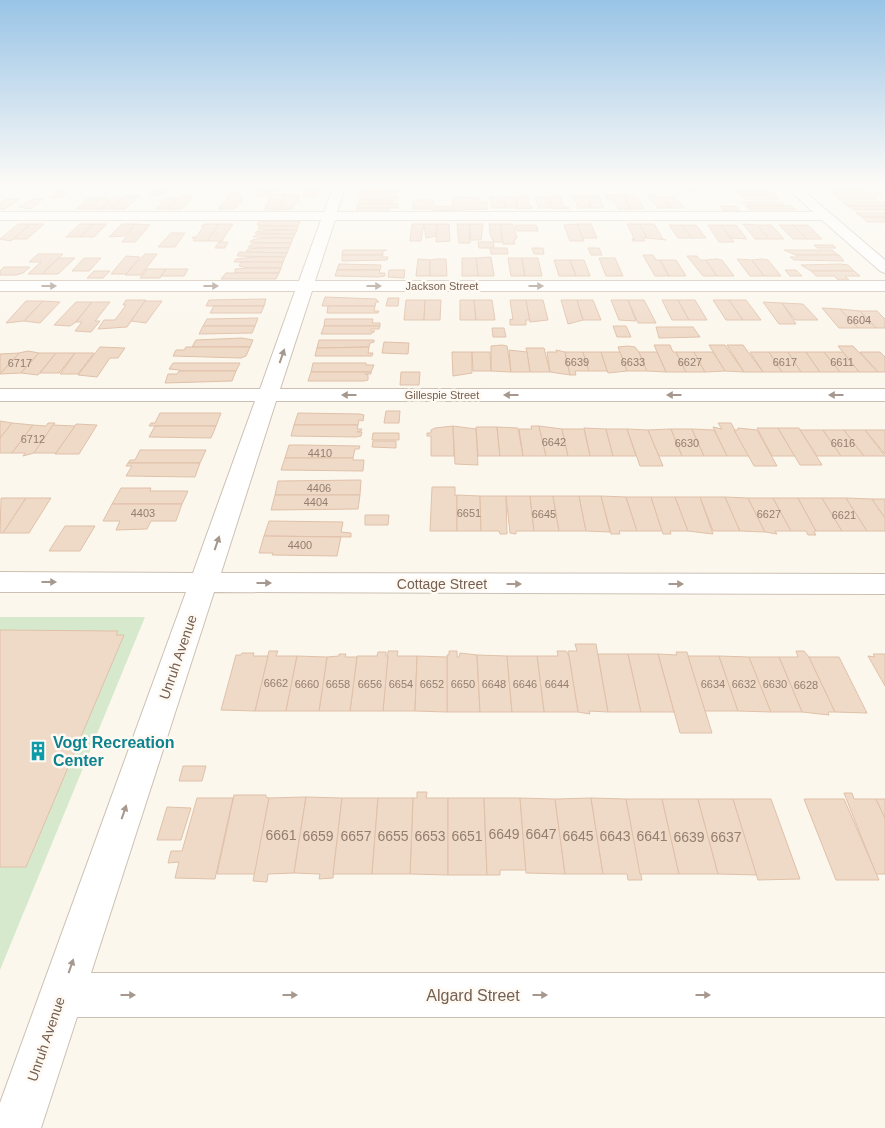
<svg xmlns="http://www.w3.org/2000/svg" width="885" height="1128" font-family="Arial,sans-serif">
  <style>
    .green { fill: #d6e9cc }
    .building { fill: #efd9c7; stroke: #e0c1a9 }
    .lines { fill: none; stroke-linecap: round; stroke-linejoin: round }
    .minor-casing { stroke: #cdc0b3; stroke-width: 2 }
    .minor { fill: #fff; fill-rule: evenodd }
    .oneway { fill: #a6988e }
    .labels { text-anchor: middle; dominant-baseline: central; stroke-width: 5; stroke-linejoin: round; paint-order: stroke }
    .far-street-label { font-size: 11px; fill: #766051; stroke: #fefaf3 }
    .number-label { font-size: 11px; fill: #947e6e }
    .street-label { font-size: 14px; fill: #766051; stroke: #fefaf3 }
    .near-number-label { font-size: 14px; fill: #947e6e }
    .near-culture-label { font-size: 16px; font-weight: bold; fill: #0d838f; stroke: #fefaf3; text-anchor: start }
    .near-street-label { font-size: 16px; fill: #766051; stroke: #fefaf3 }
  </style>
  <rect width="100%" height="100%" fill="#fbf7ed"/>
  <polygon class="green" points="0,617 145,617 0,970"/>
  <g class="building">
    <polygon points="97,185 109,185 104,190 91,190"/>
    <polygon points="299,185 322,185 320,190 297,190"/>
    <polygon points="679,185 691,185 696,191 684,191"/>
    <polygon points="823,186 858,186 863,190 827,190"/>
    <polygon points="154,190 166,190 161,195 149,195"/>
    <polygon points="260,190 276,190 269,196 256,196"/>
    <polygon points="305,190 319,190 317,196 303,196"/>
    <polygon points="361,190 386,190 400,191 396,193 360,193"/>
    <polygon points="58,191 67,191 62,197 49,198"/>
    <polygon points="771,191 775,195 740,195 731,192"/>
    <polygon points="831,192 880,192 881,193 874,193 878,196 836,196"/>
    <polygon points="230,193 240,193 237,197 242,197 241,203 238,203 234,209 219,209"/>
    <polygon points="360,193 393,193 395,194 395,196 384,197 360,197"/>
    <polygon points="272,194 286,194 278,210 264,210"/>
    <polygon points="286,195 299,195 299,202 296,203 292,209 278,210"/>
    <polygon points="551,195 563,196 560,197 564,206 570,208 552,209 548,197 551,197"/>
    <polygon points="586,195 591,208 578,208 574,197 571,196"/>
    <polygon points="586,195 598,195 604,208 591,208"/>
    <polygon points="605,195 623,195 631,209 618,209 614,200 607,200"/>
    <polygon points="623,195 638,198 644,209 631,209"/>
    <polygon points="647,195 663,197 671,208 658,208"/>
    <polygon points="740,195 775,195 779,199 744,199"/>
    <polygon points="126,196 140,196 125,209 112,209"/>
    <polygon points="179,196 193,196 182,209 168,209"/>
    <polygon points="515,196 527,196 530,206 533,208 518,209"/>
    <polygon points="836,196 872,196 877,200 840,200"/>
    <polygon points="115,197 123,198 112,209 101,209"/>
    <polygon points="360,197 399,197 398,200 359,200"/>
    <polygon points="454,197 478,198 481,202 487,202 487,209 433,211 433,209 413,209 413,202 416,202 416,200 433,200 434,205 438,206 453,207 452,199"/>
    <polygon points="490,197 500,197 503,199 505,208 492,208"/>
    <polygon points="505,197 515,197 517,208 505,208"/>
    <polygon points="535,197 548,197 552,208 539,208"/>
    <polygon points="663,197 675,197 684,208 671,208"/>
    <polygon points="88,198 100,198 89,209 76,209"/>
    <polygon points="100,198 109,198 107,201 110,201 101,209 89,209"/>
    <polygon points="166,198 178,198 168,209 156,209"/>
    <polygon points="7,199 19,199 5,209 0,209 0,203"/>
    <polygon points="33,199 43,199 31,209 19,207"/>
    <polygon points="359,200 391,200 394,201 394,203 358,204"/>
    <polygon points="742,202 781,202 786,206 750,206"/>
    <polygon points="843,202 885,202 885,206 848,206"/>
    <polygon points="358,204 398,204 397,208 357,208"/>
    <polygon points="720,206 735,206 740,211 724,211"/>
    <polygon points="745,206 791,206 796,210 749,210"/>
    <polygon points="848,206 885,206 885,210 854,210"/>
    <polygon points="357,208 390,208 389,211 356,212"/>
    <polygon points="856,213 885,213 885,217 862,217"/>
    <polygon points="862,217 885,217 885,222 867,222"/>
    <polygon points="259,221 300,221 298,226 257,225"/>
    <polygon points="18,224 31,224 11,241 0,239"/>
    <polygon points="31,224 44,224 27,239 13,239"/>
    <polygon points="80,224 94,224 80,237 66,237"/>
    <polygon points="94,224 107,224 94,237 80,237"/>
    <polygon points="122,224 135,224 124,236 109,237"/>
    <polygon points="135,224 150,225 135,242 122,242"/>
    <polygon points="205,224 219,224 207,241 193,241 195,238 192,238 193,237 196,237 204,226 201,226"/>
    <polygon points="219,224 233,224 222,241 207,241"/>
    <polygon points="412,224 424,224 421,241 410,241"/>
    <polygon points="424,224 437,224 437,236 426,238"/>
    <polygon points="437,224 449,224 450,241 436,242"/>
    <polygon points="457,224 469,224 470,243 459,243"/>
    <polygon points="470,224 483,224 481,240 470,240"/>
    <polygon points="489,224 500,224 503,242 494,242 490,235"/>
    <polygon points="500,224 513,224 517,238 514,240 515,244 503,244"/>
    <polygon points="577,224 583,238 584,241 570,241 564,225"/>
    <polygon points="577,224 591,224 597,238 583,238"/>
    <polygon points="627,224 640,224 647,238 643,238 645,241 633,241 632,239 635,239 632,239 634,238"/>
    <polygon points="640,224 654,224 663,239 666,240 647,238"/>
    <polygon points="743,224 757,225 769,239 755,239"/>
    <polygon points="515,225 536,225 538,231 517,231"/>
    <polygon points="669,225 682,225 692,238 678,238"/>
    <polygon points="682,225 696,225 706,238 692,238"/>
    <polygon points="708,225 721,225 734,242 719,242"/>
    <polygon points="721,225 736,225 747,239 731,238"/>
    <polygon points="757,225 771,225 784,239 769,239"/>
    <polygon points="779,225 793,225 807,239 793,239"/>
    <polygon points="793,225 808,225 822,239 807,239"/>
    <polygon points="259,226 298,226 297,230 258,229"/>
    <polygon points="297,230 295,234 255,233 257,231"/>
    <polygon points="171,233 185,233 175,247 158,247"/>
    <polygon points="258,234 295,234 293,238 253,237"/>
    <polygon points="265,238 293,238 291,243 250,242 252,240"/>
    <polygon points="219,242 228,242 225,248 215,248"/>
    <polygon points="478,242 493,242 494,248 479,248"/>
    <polygon points="253,243 291,243 289,248 248,247"/>
    <polygon points="814,245 833,245 836,248 817,248"/>
    <polygon points="261,248 289,248 287,253 246,252 248,249"/>
    <polygon points="490,248 507,248 508,254 491,254"/>
    <polygon points="532,248 543,248 544,254 534,254"/>
    <polygon points="588,248 599,248 602,255 591,255"/>
    <polygon points="343,250 387,250 383,251 383,255 342,255"/>
    <polygon points="784,250 832,250 838,255 796,255"/>
    <polygon points="239,252 246,252 287,253 285,257 237,256"/>
    <polygon points="38,254 63,254 42,274 28,274 41,262 29,262"/>
    <polygon points="145,254 157,254 141,275 125,275"/>
    <polygon points="342,255 383,255 382,257 388,257 387,260 342,261"/>
    <polygon points="643,255 653,255 656,260 660,260 669,276 655,276"/>
    <polygon points="796,255 839,255 844,261 794,260 790,257 798,257"/>
    <polygon points="126,256 140,257 126,274 111,274"/>
    <polygon points="687,256 697,256 700,260 706,260 717,276 703,276"/>
    <polygon points="254,257 285,257 283,262 234,262 236,259"/>
    <polygon points="491,257 494,276 478,276 476,258"/>
    <polygon points="59,258 75,258 58,274 42,274"/>
    <polygon points="84,258 101,258 89,271 72,271"/>
    <polygon points="462,258 476,258 478,276 462,276"/>
    <polygon points="508,258 522,258 525,276 511,276"/>
    <polygon points="522,258 538,258 542,276 525,276"/>
    <polygon points="599,258 615,258 623,276 606,276"/>
    <polygon points="418,259 430,260 430,276 416,276"/>
    <polygon points="437,259 446,259 447,276 430,276 430,260"/>
    <polygon points="716,259 722,260 734,276 717,276 706,260"/>
    <polygon points="737,259 752,260 764,276 750,276"/>
    <polygon points="762,259 768,260 781,276 764,276 752,260"/>
    <polygon points="554,260 570,260 576,276 559,276"/>
    <polygon points="570,260 584,260 590,276 576,276"/>
    <polygon points="660,260 676,260 686,276 669,276"/>
    <polygon points="241,262 283,262 281,268 249,268 239,266"/>
    <polygon points="339,264 381,265 380,270 337,270"/>
    <polygon points="841,264 848,265 854,271 811,271 801,265"/>
    <polygon points="4,267 30,267 23,273 16,275 0,275 0,271"/>
    <polygon points="249,268 281,268 279,273 235,273 235,269"/>
    <polygon points="147,269 166,269 160,278 140,278"/>
    <polygon points="166,269 188,269 184,276 161,276"/>
    <polygon points="337,270 380,270 379,273 385,273 385,276 378,277 335,276"/>
    <polygon points="389,270 405,270 404,278 388,277"/>
    <polygon points="785,270 796,270 802,276 790,276"/>
    <polygon points="94,271 110,271 103,278 87,278"/>
    <polygon points="811,271 854,271 860,276 845,276 849,280 838,280 835,276 816,276"/>
    <polygon points="226,273 279,273 276,279 221,279"/>
    <polygon points="325,297 376,299 379,302 376,302 375,306 322,306"/>
    <polygon points="388,298 399,298 398,306 386,306"/>
    <polygon points="266,299 264,306 206,306 209,300"/>
    <polygon points="126,300 146,300 127,327 98,329 104,320 115,320 126,305 123,305"/>
    <polygon points="406,300 425,300 424,320 404,320"/>
    <polygon points="425,300 441,300 440,320 424,320"/>
    <polygon points="460,300 474,300 476,320 460,320"/>
    <polygon points="474,300 492,300 495,320 476,320"/>
    <polygon points="510,300 526,300 530,320 526,320 526,325 510,325 510,319 513,320"/>
    <polygon points="526,300 543,300 548,320 530,322"/>
    <polygon points="561,300 577,300 583,320 568,324"/>
    <polygon points="577,300 593,300 601,320 583,320"/>
    <polygon points="611,300 628,300 636,321 619,320"/>
    <polygon points="628,300 644,300 656,323 638,323"/>
    <polygon points="662,300 678,300 689,320 672,320"/>
    <polygon points="678,300 695,300 707,320 689,320"/>
    <polygon points="713,300 729,300 743,320 726,320"/>
    <polygon points="729,300 746,300 761,320 743,320"/>
    <polygon points="26,301 43,301 24,321 6,323"/>
    <polygon points="43,301 60,302 40,323 24,321"/>
    <polygon points="145,301 162,301 146,323 131,321"/>
    <polygon points="76,302 92,302 76,322 70,326 54,325"/>
    <polygon points="92,302 110,302 95,321 100,321 91,332 75,331 82,322 76,322"/>
    <polygon points="763,302 782,303 796,324 779,324"/>
    <polygon points="782,303 803,304 818,320 795,320"/>
    <polygon points="214,306 264,306 261,313 210,313"/>
    <polygon points="328,306 375,306 374,311 379,311 378,313 327,313"/>
    <polygon points="822,308 840,309 858,328 839,328"/>
    <polygon points="840,309 860,311 876,328 858,328"/>
    <polygon points="860,311 877,311 885,319 885,328 876,328"/>
    <polygon points="258,318 255,326 203,326 207,319"/>
    <polygon points="325,319 373,319 372,323 380,323 380,326 324,326"/>
    <polygon points="203,326 255,326 252,333 199,334"/>
    <polygon points="324,326 380,326 379,329 371,329 371,331 375,331 371,334 321,334"/>
    <polygon points="613,326 626,326 631,337 617,337"/>
    <polygon points="656,327 693,327 700,337 659,338"/>
    <polygon points="492,328 504,328 506,337 493,337"/>
    <polygon points="242,338 253,340 250,347 192,347 196,340"/>
    <polygon points="319,340 374,340 374,342 370,343 369,347 317,348"/>
    <polygon points="384,342 409,343 408,354 382,353"/>
    <polygon points="502,345 507,346 511,372 491,371 491,346"/>
    <polygon points="654,345 670,345 673,352 676,352 686,372 666,372"/>
    <polygon points="709,345 725,345 744,372 725,371"/>
    <polygon points="727,345 743,345 763,372 744,372"/>
    <polygon points="628,346 635,347 639,352 647,371 627,371 618,347"/>
    <polygon points="838,346 853,346 878,372 859,372"/>
    <polygon points="100,347 125,348 118,358 110,358 97,377 78,375"/>
    <polygon points="186,347 250,347 246,356 241,358 173,356 176,350 184,350"/>
    <polygon points="369,347 368,353 373,353 372,356 315,356 317,348"/>
    <polygon points="526,348 544,348 550,372 530,372"/>
    <polygon points="509,350 527,352 530,372 511,372"/>
    <polygon points="556,350 565,352 570,375 550,372 547,352 557,352"/>
    <polygon points="28,351 39,353 21,373 0,374 19,353"/>
    <polygon points="452,352 472,352 472,373 453,376"/>
    <polygon points="472,352 490,352 491,371 473,371"/>
    <polygon points="565,352 583,352 589,371 575,371 576,375 570,375"/>
    <polygon points="583,352 601,352 607,371 589,371"/>
    <polygon points="601,352 620,352 627,371 608,373"/>
    <polygon points="639,352 657,352 666,372 647,371"/>
    <polygon points="676,352 694,352 705,372 686,372"/>
    <polygon points="694,352 713,352 725,371 705,372"/>
    <polygon points="750,352 769,352 782,372 763,372"/>
    <polygon points="769,352 788,352 801,372 782,372"/>
    <polygon points="788,352 806,352 820,372 801,372"/>
    <polygon points="806,352 824,352 840,372 820,372"/>
    <polygon points="824,352 843,352 859,372 840,372"/>
    <polygon points="860,352 880,352 885,357 885,372 878,372"/>
    <polygon points="19,353 0,374 0,354"/>
    <polygon points="39,353 56,353 38,375 21,373"/>
    <polygon points="56,353 75,353 59,373 40,373"/>
    <polygon points="75,353 94,353 78,374 60,374"/>
    <polygon points="173,363 240,363 236,371 179,371 180,370 169,369"/>
    <polygon points="313,363 366,363 366,365 374,365 371,372 311,372"/>
    <polygon points="179,371 236,371 232,381 165,383 168,374 177,374"/>
    <polygon points="311,372 371,372 371,374 365,374 368,375 368,380 364,381 308,381"/>
    <polygon points="401,372 420,372 419,385 400,385"/>
    <polygon points="386,411 400,411 399,423 384,423"/>
    <polygon points="160,413 221,413 216,426 149,426 151,423 155,423"/>
    <polygon points="298,413 360,414 364,415 363,421 359,420 358,425 294,425"/>
    <polygon points="0,421 12,423 0,438"/>
    <polygon points="12,423 33,425 12,453 0,453 0,438"/>
    <polygon points="48,423 55,423 34,453 23,456 25,453 12,453 33,425 46,426"/>
    <polygon points="718,423 731,423 749,456 727,456 713,427 722,429"/>
    <polygon points="76,424 97,425 79,454 55,454"/>
    <polygon points="53,425 75,426 56,453 34,453"/>
    <polygon points="294,425 358,425 357,429 362,429 361,431 357,432 362,432 361,436 356,437 291,436"/>
    <polygon points="155,426 216,426 211,438 149,437"/>
    <polygon points="453,426 454,456 431,456 431,436 427,436 427,433 431,433 431,430 435,428"/>
    <polygon points="453,426 476,429 478,465 455,464"/>
    <polygon points="531,426 539,426 546,456 523,456 519,429 532,429"/>
    <polygon points="539,426 562,429 568,456 546,456"/>
    <polygon points="476,427 497,427 500,456 478,456"/>
    <polygon points="497,427 518,428 523,456 500,456"/>
    <polygon points="584,428 606,429 613,456 590,456"/>
    <polygon points="738,428 757,430 777,466 754,466 734,430 738,430"/>
    <polygon points="757,428 778,428 795,456 772,456"/>
    <polygon points="778,428 799,428 822,465 800,465"/>
    <polygon points="562,429 584,429 590,456 568,456"/>
    <polygon points="606,429 627,429 636,456 613,456"/>
    <polygon points="627,429 648,430 663,466 640,466"/>
    <polygon points="671,429 682,456 659,456 648,430"/>
    <polygon points="671,429 692,429 704,456 682,456"/>
    <polygon points="692,429 714,430 727,456 704,456"/>
    <polygon points="800,430 823,430 841,456 817,456"/>
    <polygon points="823,430 844,430 864,456 841,456"/>
    <polygon points="844,430 865,430 885,456 864,456"/>
    <polygon points="865,430 885,430 885,454"/>
    <polygon points="373,433 399,433 399,440 372,440"/>
    <polygon points="373,441 396,441 396,448 372,447"/>
    <polygon points="289,445 301,445 360,446 359,449 355,449 353,458 285,458"/>
    <polygon points="140,450 206,450 200,463 128,463 130,460 135,460"/>
    <polygon points="285,458 353,458 353,460 364,460 363,471 281,470"/>
    <polygon points="128,463 200,463 195,477 126,476 132,466 126,466"/>
    <polygon points="361,480 360,495 275,495 278,481"/>
    <polygon points="432,487 455,487 455,496 457,495 457,531 430,531"/>
    <polygon points="121,488 151,488 150,491 188,491 182,504 112,504"/>
    <polygon points="275,495 360,495 358,509 271,510"/>
    <polygon points="457,495 480,496 481,531 457,531"/>
    <polygon points="480,496 506,496 507,534 500,534 499,531 481,531"/>
    <polygon points="506,496 530,496 534,531 516,531 516,534 510,533"/>
    <polygon points="530,496 553,496 559,531 534,531"/>
    <polygon points="553,496 579,496 586,531 559,531"/>
    <polygon points="579,496 601,496 610,532 586,531"/>
    <polygon points="601,496 626,497 637,531 619,531 620,534 611,534"/>
    <polygon points="626,497 651,497 662,531 637,531"/>
    <polygon points="651,497 675,497 688,531 670,531 671,534 663,534"/>
    <polygon points="675,497 700,497 713,534 688,531"/>
    <polygon points="700,497 725,497 740,531 713,531"/>
    <polygon points="725,497 748,498 765,532 740,531"/>
    <polygon points="1,498 26,498 3,533 0,533"/>
    <polygon points="26,498 51,498 29,533 3,533"/>
    <polygon points="748,498 773,498 791,531 775,531 777,534 765,532"/>
    <polygon points="773,498 798,498 816,531 814,532 816,535 808,535 806,531 791,531"/>
    <polygon points="798,498 822,498 842,531 816,531"/>
    <polygon points="822,498 846,498 867,531 842,531"/>
    <polygon points="846,498 872,499 885,518 885,531 867,531"/>
    <polygon points="872,499 885,499 885,518"/>
    <polygon points="112,504 182,504 176,521 151,521 147,529 116,530 120,521 103,521"/>
    <polygon points="365,515 389,515 388,525 365,525"/>
    <polygon points="269,521 343,522 341,532 351,533 351,537 264,536"/>
    <polygon points="65,526 95,526 80,551 49,551"/>
    <polygon points="264,536 341,537 337,556 272,555 273,553 259,553"/>
    <polygon points="0,630 118,631 116,635 124,635 26,867 0,867"/>
    <polygon points="575,644 596,644 608,712 589,711 590,714 578,712 568,651 577,651"/>
    <polygon points="269,651 278,651 276,656 297,656 286,711 255,711"/>
    <polygon points="388,651 398,651 397,656 417,656 415,711 383,711"/>
    <polygon points="449,651 457,651 457,657 459,657 460,653 477,655 480,712 447,712 447,655 449,655"/>
    <polygon points="557,651 566,651 569,656 578,712 544,712 537,656 558,656"/>
    <polygon points="796,651 804,651 809,657 835,712 828,712 829,715 802,712 779,657 798,657"/>
    <polygon points="378,652 386,652 386,656 388,656 383,711 350,711 357,656 377,656"/>
    <polygon points="676,652 687,652 712,733 680,733 658,654 677,655"/>
    <polygon points="242,653 254,653 253,656 268,656 255,711 221,710 236,655 241,655"/>
    <polygon points="339,654 346,654 345,657 357,657 350,711 319,711 327,657 339,656"/>
    <polygon points="598,654 628,654 641,712 608,712"/>
    <polygon points="628,654 658,654 674,712 641,712"/>
    <polygon points="873,654 885,654 885,686 868,656 875,657"/>
    <polygon points="477,655 507,656 512,712 480,712"/>
    <polygon points="297,656 327,657 319,711 286,711"/>
    <polygon points="417,656 447,657 447,712 415,711"/>
    <polygon points="507,656 537,656 544,712 512,712"/>
    <polygon points="688,656 719,656 738,711 705,711"/>
    <polygon points="719,656 749,657 771,712 738,711"/>
    <polygon points="749,657 779,657 802,712 771,712"/>
    <polygon points="809,657 839,657 867,713 835,712"/>
    <polygon points="183,766 206,766 202,781 179,781"/>
    <polygon points="417,792 427,792 426,798 448,798 448,875 410,874 413,798 417,798"/>
    <polygon points="844,793 852,793 854,799 876,799 885,818 885,874 876,874"/>
    <polygon points="234,795 266,795 266,797 269,798 255,874 217,874"/>
    <polygon points="306,797 294,873 268,874 267,882 253,881 269,798"/>
    <polygon points="306,797 342,798 333,878 319,879 320,874 294,873"/>
    <polygon points="197,798 233,798 215,879 175,878 179,862 168,863 171,851 182,851"/>
    <polygon points="342,798 378,798 372,874 333,874"/>
    <polygon points="378,798 413,798 410,874 372,874"/>
    <polygon points="448,798 484,798 487,875 448,875"/>
    <polygon points="484,798 520,798 526,870 500,870 500,875 487,875"/>
    <polygon points="520,798 555,799 565,874 526,873"/>
    <polygon points="591,798 603,874 565,874 555,799"/>
    <polygon points="591,798 626,799 642,880 628,880 627,874 603,874"/>
    <polygon points="626,799 662,799 679,874 640,874"/>
    <polygon points="662,799 698,799 718,874 679,874"/>
    <polygon points="698,799 733,799 757,875 718,874"/>
    <polygon points="733,799 771,799 800,879 758,880"/>
    <polygon points="804,799 844,799 879,880 836,880"/>
    <polygon points="876,799 885,799 885,818"/>
    <polygon points="167,807 191,808 181,840 157,840"/>
  </g>
  <g class="lines">
    <defs>
      <polygon id="minor" points="334,185 346,185 337,212 813,212 784,185 797,185 885,260 885,273 880,271 822,220 335,220 315,281 885,281 885,291 312,291 280,389 885,389 885,401 276,401 221,573 885,574 885,594 214,592 91,973 885,973 885,1017 77,1017 41,1128 0,1128 0,1103 186,592 0,592 0,572 193,573 255,401 0,401 0,389 260,389 295,291 0,291 0,281 299,281 321,220 0,220 0,212 324,212"/>
    </defs>
    <use href="#minor" class="minor-casing"/>
    <use href="#minor" class="minor"/>
  </g>
  <defs><path id="oneway-solid" d="M-6-.8H1V-3.2L6.5 0L1 3.2V.8H-6Z" transform="scale(1.25)"/></defs>
  <g class="oneway">
    <use href="#oneway-solid" transform="translate(49 286)"/>
    <use href="#oneway-solid" transform="translate(211 286)"/>
    <use href="#oneway-solid" transform="translate(374 286)"/>
    <use href="#oneway-solid" transform="translate(536 286)"/>
    <use href="#oneway-solid" transform="translate(282 356) rotate(-71)"/>
    <use href="#oneway-solid" transform="translate(349 395) rotate(180)"/>
    <use href="#oneway-solid" transform="translate(511 395) rotate(180)"/>
    <use href="#oneway-solid" transform="translate(674 395) rotate(180)"/>
    <use href="#oneway-solid" transform="translate(836 395) rotate(180)"/>
    <use href="#oneway-solid" transform="translate(217 543) rotate(-71)"/>
    <use href="#oneway-solid" transform="translate(49 582)"/>
    <use href="#oneway-solid" transform="translate(264 583)"/>
    <use href="#oneway-solid" transform="translate(514 584)"/>
    <use href="#oneway-solid" transform="translate(676 584)"/>
    <use href="#oneway-solid" transform="translate(124 812) rotate(-71)"/>
    <use href="#oneway-solid" transform="translate(71 966) rotate(-71)"/>
    <use href="#oneway-solid" transform="translate(128 995)"/>
    <use href="#oneway-solid" transform="translate(290 995)"/>
    <use href="#oneway-solid" transform="translate(540 995)"/>
    <use href="#oneway-solid" transform="translate(703 995)"/>
  </g>
  <linearGradient id="sky" x2="0" y2="1"><stop stop-color="#99c4e6"/><stop offset="0.54" stop-color="#fdfbf7"/><stop offset="1" stop-color="#fdfbf7" stop-opacity="0"/></linearGradient>
  <rect width="885" height="343" fill="url(#sky)"/>
  <defs>
    <symbol id="building-bare" viewBox="-9 -9 18 18"><path d="M-4-6H4V6H1V3H-1V6H-4ZM-2.5-4.3h1.7v1.8h-1.7ZM.8-4.3h1.7v1.8H.8ZM-2.5-1h1.7V.8h-1.7ZM.8-1h1.7V.8H.8Z" fill="#0f9aa8" stroke="#fefaf3" stroke-width="2.5" paint-order="stroke"/></symbol>
  </defs>
  <g fill-rule="evenodd">
    <use href="#building-bare" x="24" y="737" width="28" height="28"/>
  </g>
  <g class="labels">
    <g class="far-street-label">
      <text x="442" y="286">Jackson Street</text>
      <text x="442" y="395">Gillespie Street</text>
    </g>
    <g class="number-label">
      <text x="859" y="320">6604</text>
      <text x="577" y="362">6639</text>
      <text x="633" y="362">6633</text>
      <text x="690" y="362">6627</text>
      <text x="785" y="362">6617</text>
      <text x="842" y="362">6611</text>
      <text x="20" y="363">6717</text>
      <text x="33" y="439">6712</text>
      <text x="554" y="442">6642</text>
      <text x="687" y="443">6630</text>
      <text x="843" y="443">6616</text>
      <text x="320" y="453">4410</text>
      <text x="319" y="488">4406</text>
      <text x="316" y="502">4404</text>
      <text x="143" y="513">4403</text>
      <text x="469" y="513">6651</text>
      <text x="544" y="514">6645</text>
      <text x="769" y="514">6627</text>
      <text x="844" y="515">6621</text>
      <text x="300" y="545">4400</text>
      <text x="276" y="683">6662</text>
      <text x="307" y="684">6660</text>
      <text x="338" y="684">6658</text>
      <text x="370" y="684">6656</text>
      <text x="401" y="684">6654</text>
      <text x="432" y="684">6652</text>
      <text x="463" y="684">6650</text>
      <text x="494" y="684">6648</text>
      <text x="525" y="684">6646</text>
      <text x="557" y="684">6644</text>
      <text x="713" y="684">6634</text>
      <text x="744" y="684">6632</text>
      <text x="775" y="684">6630</text>
      <text x="806" y="685">6628</text>
    </g>
    <g class="street-label">
      <text x="442" y="584">Cottage Street</text>
      <text transform="translate(178 657) rotate(-71)">Unruh Avenue</text>
      <text transform="translate(46 1039) rotate(-71)">Unruh Avenue</text>
    </g>
    <g class="near-number-label">
      <text x="504" y="834">6649</text>
      <text x="541" y="834">6647</text>
      <text x="281" y="835">6661</text>
      <text x="318" y="836">6659</text>
      <text x="356" y="836">6657</text>
      <text x="393" y="836">6655</text>
      <text x="430" y="836">6653</text>
      <text x="467" y="836">6651</text>
      <text x="578" y="836">6645</text>
      <text x="615" y="836">6643</text>
      <text x="652" y="836">6641</text>
      <text x="689" y="837">6639</text>
      <text x="726" y="837">6637</text>
    </g>
    <g class="near-culture-label">
      <text x="53" y="742">Vogt Recreation<tspan x="53" dy="18">Center</tspan></text>
    </g>
    <g class="near-street-label">
      <text x="473" y="995">Algard Street</text>
    </g>
  </g>
</svg>
